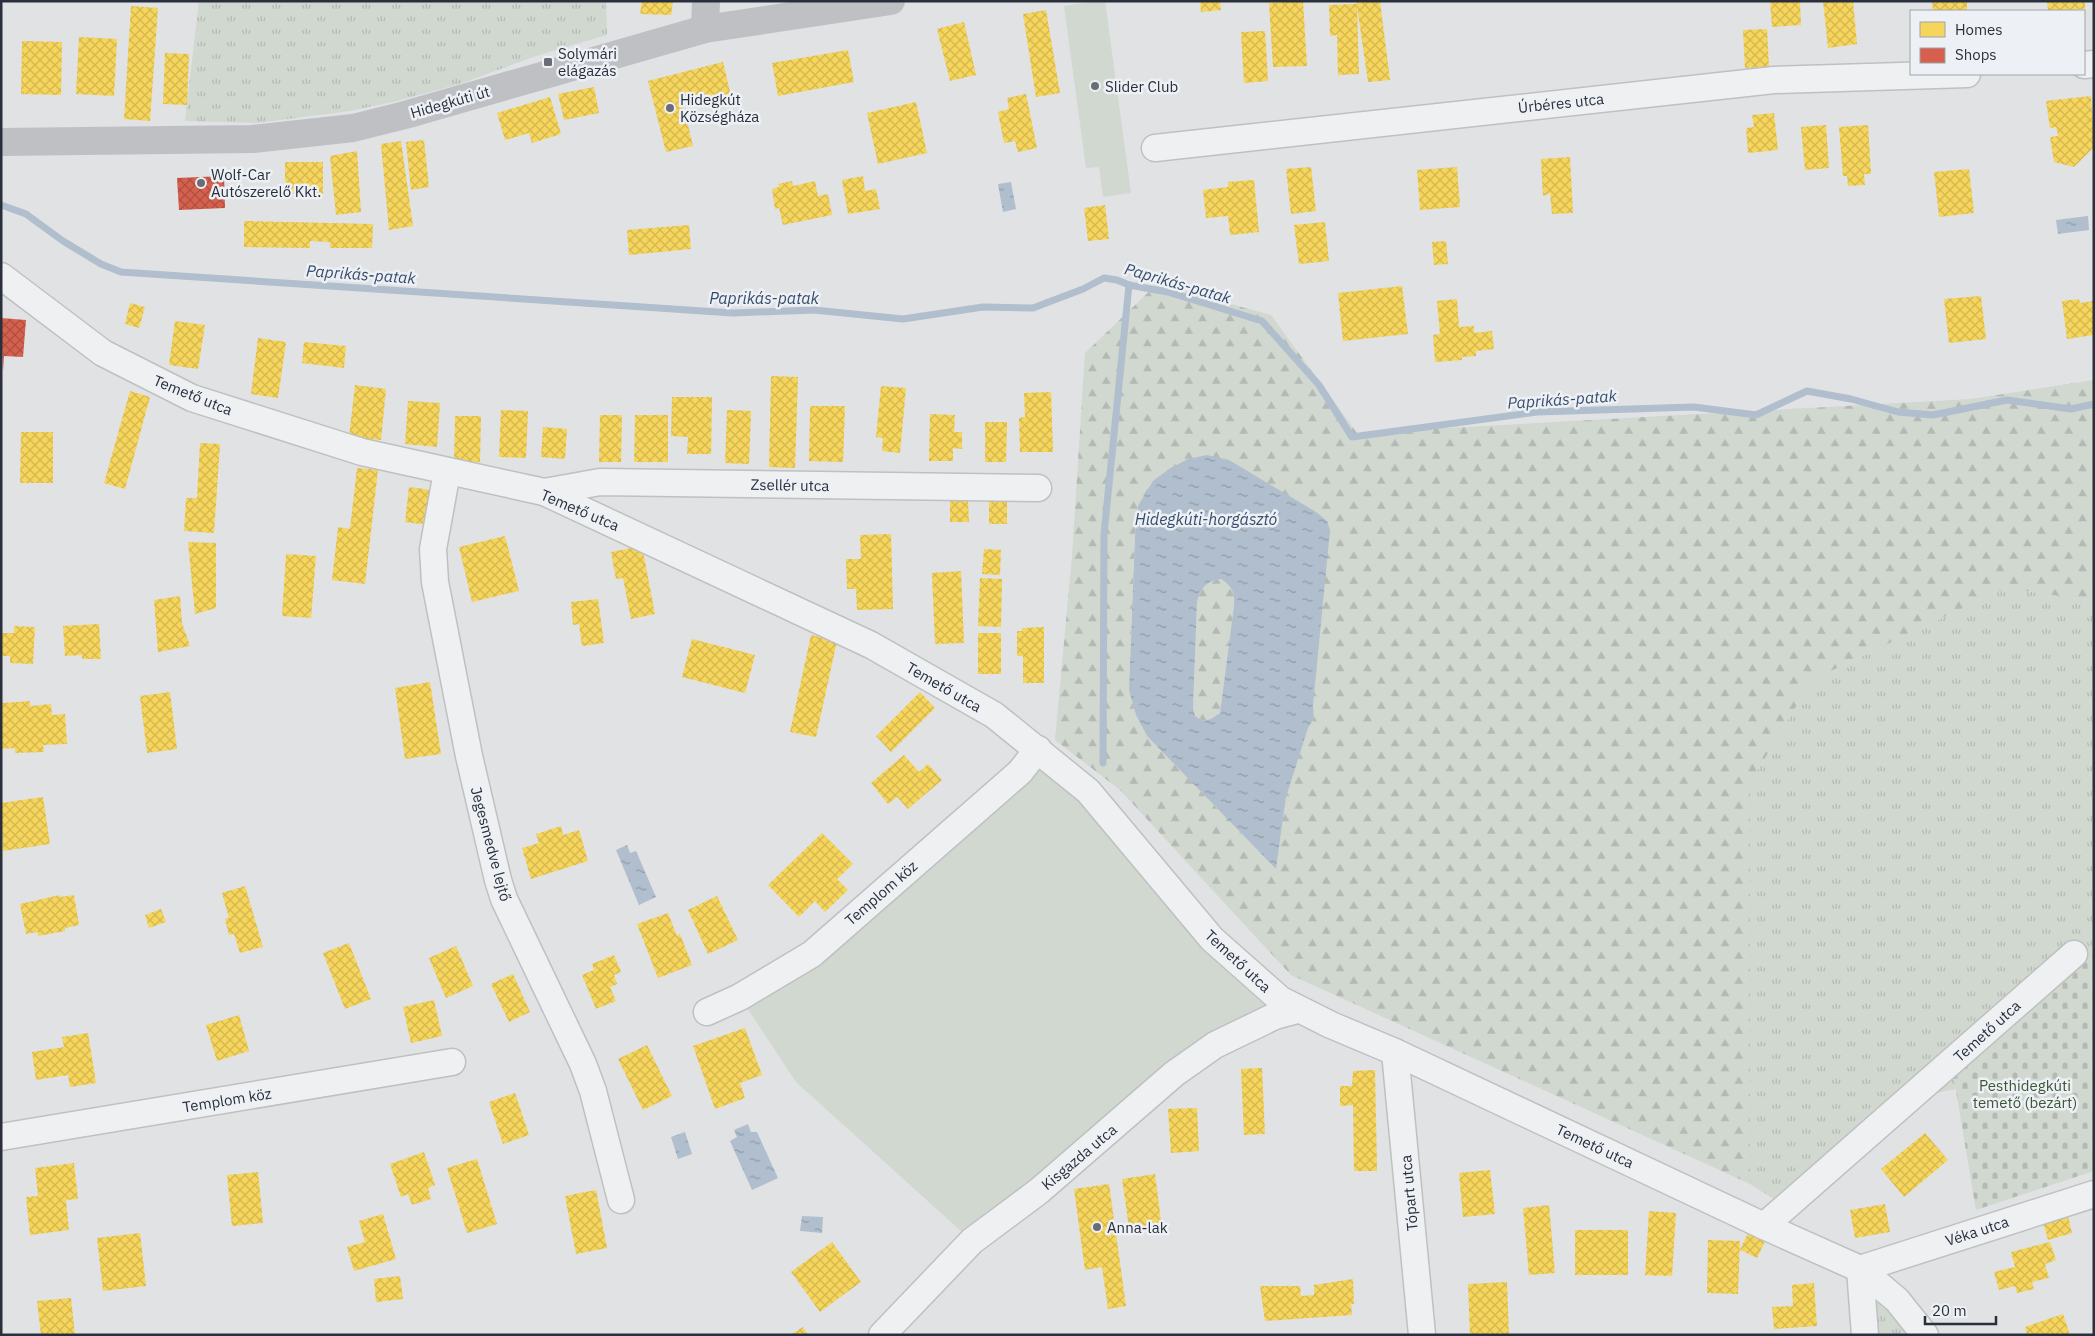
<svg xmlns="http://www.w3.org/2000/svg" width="2095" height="1336" font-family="'IBM Plex Sans',sans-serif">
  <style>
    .grass { fill: url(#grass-tufts) }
    .forest { fill: url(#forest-firs); fill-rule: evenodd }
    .cemetery { fill: url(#cemetery-stones) }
    .park { fill: #d0d8d0 }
    .water { fill: url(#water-ripples); fill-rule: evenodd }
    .homes { fill: url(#homes-cross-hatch) }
    .shops { fill: url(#shops-cross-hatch) }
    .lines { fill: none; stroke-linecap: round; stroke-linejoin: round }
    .stream { stroke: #b0becd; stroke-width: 7 }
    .street-casing { stroke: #bec0c2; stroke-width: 29 }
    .street { stroke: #eff0f1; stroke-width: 26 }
    .secondary { stroke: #bec0c4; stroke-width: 28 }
    .poi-dot { fill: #696e76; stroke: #edf0f4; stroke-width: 2 }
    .labels { text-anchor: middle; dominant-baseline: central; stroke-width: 5; stroke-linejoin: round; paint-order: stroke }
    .poi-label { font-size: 15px; fill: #292f3b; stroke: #edf0f4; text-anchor: start }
    .street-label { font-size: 15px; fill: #292f3b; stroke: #edf0f4 }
    .park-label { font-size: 15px; fill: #3c5637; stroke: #edf0f4 }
    .water-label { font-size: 16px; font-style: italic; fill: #374d6b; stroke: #edf0f4 }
  </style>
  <defs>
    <pattern id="grass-tufts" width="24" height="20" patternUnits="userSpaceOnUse" patternTransform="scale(1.25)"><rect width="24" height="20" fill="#d0d8d0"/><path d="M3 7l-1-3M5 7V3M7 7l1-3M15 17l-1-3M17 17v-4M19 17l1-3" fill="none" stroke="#b3bab4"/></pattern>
    <pattern id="forest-firs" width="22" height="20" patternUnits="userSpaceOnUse" patternTransform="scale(1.25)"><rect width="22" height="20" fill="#d0d8d0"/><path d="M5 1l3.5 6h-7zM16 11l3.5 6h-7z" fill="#b3bab4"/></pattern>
    <pattern id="cemetery-stones" width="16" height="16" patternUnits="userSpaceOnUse" patternTransform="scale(1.25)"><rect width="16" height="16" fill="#d0d8d0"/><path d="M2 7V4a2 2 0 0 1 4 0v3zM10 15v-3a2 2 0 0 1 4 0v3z" fill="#b3bab4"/></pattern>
    <pattern id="water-ripples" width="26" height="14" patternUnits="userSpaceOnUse" patternTransform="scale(1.25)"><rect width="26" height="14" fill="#b0becd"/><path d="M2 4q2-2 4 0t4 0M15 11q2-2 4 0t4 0" fill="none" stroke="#8f9ba8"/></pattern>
    <pattern id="homes-cross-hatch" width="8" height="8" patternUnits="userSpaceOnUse" patternTransform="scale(1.25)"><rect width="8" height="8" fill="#f6d55c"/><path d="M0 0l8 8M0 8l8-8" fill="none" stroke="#d3b751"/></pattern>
    <pattern id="shops-cross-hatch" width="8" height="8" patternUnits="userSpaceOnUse" patternTransform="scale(1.25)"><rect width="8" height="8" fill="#d6604d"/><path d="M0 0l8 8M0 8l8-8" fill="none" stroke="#ae5041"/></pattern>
  </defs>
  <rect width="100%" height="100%" fill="#e0e2e4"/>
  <g class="grass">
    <polygon points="199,1 606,1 607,35 536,56 463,83 397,101 350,111 257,123 185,121"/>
    <polygon points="2005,588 2094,601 2094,1064 1934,1093 1794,1212 1750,1184 1750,783 1812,680"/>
    <polygon points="1864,1281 1910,1335 1862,1335"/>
  </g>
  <g class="forest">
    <path d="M1157 284 1271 315 1357 433 1971 399 2094 380V601L2005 588 1812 680 1750 783V1184L1291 975 1120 790 1055 740 1072 556 1085 353ZM1291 498 1327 521 1313 705 1314 718 1308 727 1286 797 1276 869 1147 736 1136 715 1129 690 1135 537 1138 506Z"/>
    <path d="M1221 579C1232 586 1235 593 1234 606L1220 713 1211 719 1203 721 1195 716 1193 708 1197 602C1201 588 1206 581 1221 579Z"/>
  </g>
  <polygon class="cemetery" points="2094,943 2094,1171 1976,1210 1952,1067"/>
  <g class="park">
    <polygon points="1095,1 1105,1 1131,193 1103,197 1099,167 1086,168 1064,6"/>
    <polygon points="1038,749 1281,1000 1215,1045 972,1241 796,1082 740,997 812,954"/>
  </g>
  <g class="water">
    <polygon points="1011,182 1016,209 1003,212 998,184"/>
    <polygon points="2088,216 2089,230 2058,234 2056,220"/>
    <path d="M1207 455 1229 460 1316 512 1327 521 1330 530 1313 705 1314 718 1308 728 1286 797 1276 869 1147 736 1136 715 1129 690 1135 537 1138 506 1153 481 1169 469 1188 459ZM1221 579C1232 586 1235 593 1234 606L1220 713 1211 719 1203 721 1195 716 1193 708 1197 602C1201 588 1206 581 1221 579Z"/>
    <polygon points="627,845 630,853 636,851 656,897 639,905 616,850"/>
    <polygon points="748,1124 751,1132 757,1132 778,1178 752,1190 730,1141 737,1137 734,1130"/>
    <polygon points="685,1132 692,1154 678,1159 671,1137"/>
    <polygon points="802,1216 823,1217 822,1233 800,1231"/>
  </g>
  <g class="homes">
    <polygon points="642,1 673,1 671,15 640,14"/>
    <polygon points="1200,1 1220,1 1221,10 1201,12"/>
    <polygon points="1303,1 1307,66 1273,67 1269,3"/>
    <polygon points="1357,1 1380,1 1390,80 1368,82 1357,6 1359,74 1338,75 1337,35 1330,36 1329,5 1357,4"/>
    <polygon points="1770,1 1800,1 1801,25 1772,27"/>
    <polygon points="1823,1 1853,1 1857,44 1828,48"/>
    <polygon points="1932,1 1967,1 1967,11 1933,11"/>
    <polygon points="2047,1 2085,1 2085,9 2048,11"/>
    <polygon points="131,6 158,8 150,121 124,119"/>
    <polygon points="1046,10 1060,93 1036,97 1023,14"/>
    <polygon points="964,22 976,75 950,81 937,29"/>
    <polygon points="1767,29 1769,67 1745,68 1743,30"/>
    <polygon points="1265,31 1268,81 1244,83 1241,32"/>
    <polygon points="79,37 117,39 114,96 76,94"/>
    <polygon points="22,41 62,42 61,95 21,94"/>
    <polygon points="848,50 854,82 778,96 772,63"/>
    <polygon points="165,53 189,54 187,105 163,104"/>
    <polygon points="723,62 733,105 711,110 707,94 682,100 693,146 666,152 648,81"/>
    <polygon points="594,87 599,113 564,120 558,94"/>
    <polygon points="1026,94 1037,148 1018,152 1015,141 1004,143 998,112 1009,109 1007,98"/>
    <polygon points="2091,96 2094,147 2074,167 2054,162 2050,137 2058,136 2056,127 2050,128 2046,101"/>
    <polygon points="550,97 561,134 532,143 529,133 505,140 497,113"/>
    <polygon points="916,102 927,153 878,164 867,113"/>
    <polygon points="1774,113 1778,150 1748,153 1746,128 1754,127 1752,115"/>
    <polygon points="1826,125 1829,168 1805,170 1801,127"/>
    <polygon points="1868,125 1871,174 1864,174 1865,185 1848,186 1847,176 1843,176 1839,127"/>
    <polygon points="424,140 429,187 411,190 406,142"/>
    <polygon points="401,141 413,226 389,230 381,144"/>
    <polygon points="357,151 361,212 336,215 330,156"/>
    <polygon points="1570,157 1573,213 1552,214 1550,193 1543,196 1541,159"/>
    <rect x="285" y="162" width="38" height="32"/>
    <polygon points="1311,167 1316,211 1291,214 1286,169"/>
    <polygon points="1457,167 1460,207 1420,210 1417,170"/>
    <polygon points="1969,169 1974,213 1939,217 1934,172"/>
    <polygon points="863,176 865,191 876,189 880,209 848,214 842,180"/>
    <polygon points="1254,180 1259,232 1230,235 1228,216 1206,218 1203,190 1228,187 1228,182"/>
    <polygon points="792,181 793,186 815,181 818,196 828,194 832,215 783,225 779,208 775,209 772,189 779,187 778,184"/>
    <polygon points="1105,205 1109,239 1088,241 1084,208"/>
    <polygon points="244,221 373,224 372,248 330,248 330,242 310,241 310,248 244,247"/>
    <polygon points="1325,222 1329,261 1299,264 1294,225"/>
    <polygon points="689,225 691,249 629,255 627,230"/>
    <polygon points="1446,241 1448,264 1434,265 1432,242"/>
    <polygon points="1402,286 1408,334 1343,341 1338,293"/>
    <polygon points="1981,296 1986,339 1949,343 1944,299"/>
    <polygon points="1457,299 1459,327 1474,326 1474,333 1492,331 1494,349 1476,351 1476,356 1462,357 1462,360 1435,362 1433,335 1440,334 1437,301"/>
    <polygon points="2079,299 2080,303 2094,301 2094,335 2067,339 2062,301"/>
    <polygon points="130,303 145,307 139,328 125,324"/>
    <polygon points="175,321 205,325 198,369 169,365"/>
    <polygon points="258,338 286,342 278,398 251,394"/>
    <polygon points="304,342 346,346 344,368 302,363"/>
    <polygon points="771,376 798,377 795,468 769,467"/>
    <polygon points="355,385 386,389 381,440 349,437"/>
    <polygon points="881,386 906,388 900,453 882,451 883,438 876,437"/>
    <polygon points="130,391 150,397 125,489 104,483"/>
    <polygon points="1051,392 1053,452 1020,452 1019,418 1025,417 1024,393"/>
    <polygon points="672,397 712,397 711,454 687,454 688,437 671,436"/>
    <polygon points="408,401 440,403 437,447 405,444"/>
    <polygon points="810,406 845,406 843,462 809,461"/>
    <polygon points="501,410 528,411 526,458 499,457"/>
    <polygon points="727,410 751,411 749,464 725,463"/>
    <polygon points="930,414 955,415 954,432 962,432 962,449 953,448 953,461 929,461"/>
    <polygon points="600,415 622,415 621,462 599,462"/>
    <polygon points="635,415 668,415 668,462 634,462"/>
    <polygon points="455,416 481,416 480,462 454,462"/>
    <polygon points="985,422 1007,422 1006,462 985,462"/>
    <polygon points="543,427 567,429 565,459 541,457"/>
    <polygon points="21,432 53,432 53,483 20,483"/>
    <polygon points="200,443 220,444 214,533 184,531 186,498 197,498"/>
    <polygon points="357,468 378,470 365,584 332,580 338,527 350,529"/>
    <polygon points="409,487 432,490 428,525 405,522"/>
    <polygon points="968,500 969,522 950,522 950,501"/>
    <rect x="989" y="501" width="18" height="23"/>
    <polygon points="891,534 893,609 857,610 856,589 847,589 846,559 861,559 860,535"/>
    <polygon points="505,536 519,591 472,602 459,547"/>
    <polygon points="188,542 216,543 216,608 195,614"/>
    <polygon points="642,546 655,614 631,619 623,578 616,579 611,552"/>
    <polygon points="984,549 1001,550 1000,575 982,574"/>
    <polygon points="286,554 316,556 311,618 282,616"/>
    <polygon points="961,571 964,643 935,644 932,573"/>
    <polygon points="980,578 1002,579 1001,627 978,626"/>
    <polygon points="180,596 182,623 190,646 158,652 154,600"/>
    <polygon points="598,599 604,643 582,646 579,624 573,625 571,602"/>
    <polygon points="99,624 101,659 82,659 82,655 65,656 63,626"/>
    <polygon points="14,626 35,627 33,664 10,663 10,656 1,656 1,633 14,633"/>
    <polygon points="1044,627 1044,683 1023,683 1023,656 1017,656 1017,631 1022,631 1022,628"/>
    <rect x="978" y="633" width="23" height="41"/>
    <polygon points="811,635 837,641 816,737 790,732"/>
    <polygon points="692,639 755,655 745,693 682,677"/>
    <polygon points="430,682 441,754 405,759 395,688"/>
    <polygon points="170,692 177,749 147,753 140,696"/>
    <polygon points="920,692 935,708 891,752 876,736"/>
    <polygon points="30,701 30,706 51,704 52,715 65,714 67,744 43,745 44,752 15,753 15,748 1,749 2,703"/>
    <polygon points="904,755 919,772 928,764 942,780 908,809 897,797 888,804 871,783"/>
    <polygon points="43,797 50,844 3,851 1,803"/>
    <polygon points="561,826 563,835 579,830 588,861 531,879 522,848 539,843 536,834"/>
    <polygon points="822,833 853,864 837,879 848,890 825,912 815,901 799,917 768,885"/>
    <polygon points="245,886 263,947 240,953 234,934 229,935 225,919 229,918 222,893"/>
    <polygon points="60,895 61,897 74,895 79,925 65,928 65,931 38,936 38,932 26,934 20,904"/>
    <polygon points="717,896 738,940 708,954 688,910"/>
    <polygon points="161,909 166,922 149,928 145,915"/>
    <polygon points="668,913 677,936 680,934 692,965 658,978 637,924"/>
    <polygon points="349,943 371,999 345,1009 323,953"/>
    <polygon points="456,946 473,986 446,998 429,958"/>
    <polygon points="614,955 621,972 614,975 617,984 610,987 616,1001 596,1009 582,975 594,970 592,964"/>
    <polygon points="513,974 530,1012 509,1022 491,984"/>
    <polygon points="434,1000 442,1036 411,1043 403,1007"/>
    <polygon points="239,1015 249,1051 217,1061 206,1025"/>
    <polygon points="745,1028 762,1075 740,1083 745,1098 715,1109 693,1046"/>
    <polygon points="88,1033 96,1083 70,1087 68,1075 36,1080 32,1052 64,1047 62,1037"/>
    <polygon points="647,1045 672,1096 643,1110 618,1059"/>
    <polygon points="1262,1068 1265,1134 1244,1135 1241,1069"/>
    <polygon points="1375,1070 1377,1171 1354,1171 1353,1105 1340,1106 1340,1086 1352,1086 1353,1071"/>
    <polygon points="515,1093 529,1135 503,1144 489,1102"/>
    <polygon points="1197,1108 1199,1151 1171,1153 1168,1109"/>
    <polygon points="1925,1133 1948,1160 1904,1197 1881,1169"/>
    <polygon points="424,1152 435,1185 428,1188 431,1199 412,1205 408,1194 401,1197 390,1164"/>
    <polygon points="477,1159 497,1224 467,1233 447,1168"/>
    <polygon points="74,1163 78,1199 66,1200 69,1230 30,1235 26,1197 38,1196 35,1168"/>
    <polygon points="1490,1170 1495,1214 1463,1217 1459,1173"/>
    <polygon points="258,1172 263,1223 232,1226 227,1175"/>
    <polygon points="1155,1174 1162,1229 1130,1234 1122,1179"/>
    <polygon points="1109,1184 1126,1306 1108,1309 1102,1267 1085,1270 1074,1189"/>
    <polygon points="596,1190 607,1248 576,1254 565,1196"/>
    <polygon points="1885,1204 1890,1232 1855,1238 1850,1210"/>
    <polygon points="1549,1205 1555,1273 1529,1275 1523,1208"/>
    <polygon points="1649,1211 1676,1213 1672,1276 1645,1275"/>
    <polygon points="2067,1212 2072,1233 2048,1240 2042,1218"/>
    <polygon points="383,1214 396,1259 354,1271 347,1247 365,1242 359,1221"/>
    <rect x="1575" y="1230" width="53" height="45"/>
    <polygon points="1749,1231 1766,1239 1757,1258 1740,1250"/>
    <polygon points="140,1233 146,1286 103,1291 97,1238"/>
    <polygon points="1708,1240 1740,1241 1738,1294 1707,1293"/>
    <polygon points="832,1242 861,1282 820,1312 791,1272"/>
    <polygon points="2050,1242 2056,1260 2045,1264 2049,1278 2032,1282 2034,1289 2017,1293 2015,1286 1999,1290 1994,1272 2015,1267 2011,1252"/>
    <polygon points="400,1276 403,1299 376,1302 374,1279"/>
    <polygon points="1353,1279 1354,1304 1351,1304 1352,1315 1265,1321 1260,1286 1300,1286 1301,1296 1314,1295 1314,1285"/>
    <polygon points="1507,1282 1509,1335 1470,1335 1468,1284"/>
    <polygon points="1814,1283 1817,1326 1774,1329 1772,1307 1793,1306 1792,1285"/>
    <polygon points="71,1298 75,1335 41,1335 37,1301"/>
    <polygon points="2063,1314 2070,1335 2027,1335 2025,1327"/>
    <polygon points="803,1327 808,1335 790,1335"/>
  </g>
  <g class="shops">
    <polygon points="224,176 225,208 179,210 177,178"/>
    <polygon points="1,318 26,320 23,357 4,356 3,371"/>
  </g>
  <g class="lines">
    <g class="stream">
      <polyline points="1,205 26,214 63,241 101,264 121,272 733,313 814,310 903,319 983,307 1033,308 1083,289 1104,278 1117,280 1129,285 1168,292 1262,321 1319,385 1352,437 1537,412 1694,407 1756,415 1807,391 1851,399 1898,412 1933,415 2007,400 2071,409 2094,404"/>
      <polyline points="1103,763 1104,534 1129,285"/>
    </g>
    <defs>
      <g id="street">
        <polyline points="2084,65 2094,64"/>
        <polyline points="1155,148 1774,80 1967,74"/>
        <polyline points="1,276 103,353 192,398 362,452 544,492 871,645 994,715 1088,791 1212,939 1281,1000 1331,1025 1395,1052 1764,1226 1860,1269 1897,1300 1925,1335"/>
        <polyline points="447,472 433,549 435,582 469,756 498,880 504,899 583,1064 593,1091 621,1200"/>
        <polyline points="544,492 600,482 1038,488"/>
        <polyline points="707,1012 740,997 812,954 1020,772 1038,749"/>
        <polyline points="1395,1052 1422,1335"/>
        <polyline points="1,1137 452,1062"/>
        <polyline points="1764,1226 2074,954"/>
        <polyline points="1860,1269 2094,1194"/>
        <polyline points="1860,1269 1865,1335"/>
        <polyline points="882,1335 972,1241 1039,1191 1174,1074 1215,1045 1275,1016 1297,1010"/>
      </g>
    </defs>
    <use href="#street" class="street-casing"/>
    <use href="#street" class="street"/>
    <g class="secondary">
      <polyline points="705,29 706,1"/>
      <polyline points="1,142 253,139 353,128 405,115 705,29 891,1"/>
    </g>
  </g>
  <g class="poi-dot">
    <rect x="543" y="57" width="10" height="10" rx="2.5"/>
    <circle cx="1095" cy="86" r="5"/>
    <circle cx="670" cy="108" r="5"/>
    <circle cx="201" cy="183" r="5"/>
    <circle cx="1097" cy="1227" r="5"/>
  </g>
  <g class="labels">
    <g class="poi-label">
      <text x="558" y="53">Solymári<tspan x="558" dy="17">elágazás</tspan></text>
      <text x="1105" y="86">Slider Club</text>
      <text x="680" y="99">Hidegkút<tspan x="680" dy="17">Községháza</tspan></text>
      <text x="211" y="174">Wolf-Car<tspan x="211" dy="17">Autószerelő Kkt.</tspan></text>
      <text x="1107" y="1227">Anna-lak</text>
    </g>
    <g class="street-label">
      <text transform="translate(450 102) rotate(-16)">Hidegkúti út</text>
      <text transform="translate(1561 103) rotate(-6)">Úrbéres utca</text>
      <text transform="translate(193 395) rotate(22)">Temető utca</text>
      <text transform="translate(790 485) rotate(1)">Zsellér utca</text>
      <text transform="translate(580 510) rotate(23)">Temető utca</text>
      <text transform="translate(944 687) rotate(30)">Temető utca</text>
      <text transform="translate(491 844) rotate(75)">Jegesmedve lejtő</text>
      <text transform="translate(881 893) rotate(-41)">Templom köz</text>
      <text transform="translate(1238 961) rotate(43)">Temető utca</text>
      <text transform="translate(1987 1031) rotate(-42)">Temető utca</text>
      <text transform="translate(227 1100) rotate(-9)">Templom köz</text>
      <text transform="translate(1595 1146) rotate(25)">Temető utca</text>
      <text transform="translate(1079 1157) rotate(-40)">Kisgazda utca</text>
      <text transform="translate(1409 1193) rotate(-95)">Tópart utca</text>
      <text transform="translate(1977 1231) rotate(-18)">Véka utca</text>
    </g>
    <g class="park-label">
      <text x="2025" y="1085">Pesthidegkúti<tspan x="2025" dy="17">temető (bezárt)</tspan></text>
    </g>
    <g class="water-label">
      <text transform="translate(361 274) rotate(4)">Paprikás-patak</text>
      <text transform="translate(1178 283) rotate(16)">Paprikás-patak</text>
      <text x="764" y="298">Paprikás-patak</text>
      <text transform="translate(1562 399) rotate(-4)">Paprikás-patak</text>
      <text x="1206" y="519">Hidegkúti-horgásztó</text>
    </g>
  </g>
  <rect width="2095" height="1336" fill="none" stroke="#292f3b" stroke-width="5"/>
  <rect x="1910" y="10" width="175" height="65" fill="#edf0f4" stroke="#9fa3aa"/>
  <rect x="1920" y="22" width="25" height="15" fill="#f6d55c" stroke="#9fa3aa"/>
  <text x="1955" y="35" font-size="15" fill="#292f3b">Homes</text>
  <rect x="1920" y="48" width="25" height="15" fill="#d6604d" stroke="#9fa3aa"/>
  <text x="1955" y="60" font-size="15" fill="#292f3b">Shops</text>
  <path d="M1925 1316v8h71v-8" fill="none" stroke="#292f3b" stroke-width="2.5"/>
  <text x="1932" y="1316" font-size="15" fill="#292f3b" stroke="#edf0f4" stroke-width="4" paint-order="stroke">20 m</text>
</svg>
